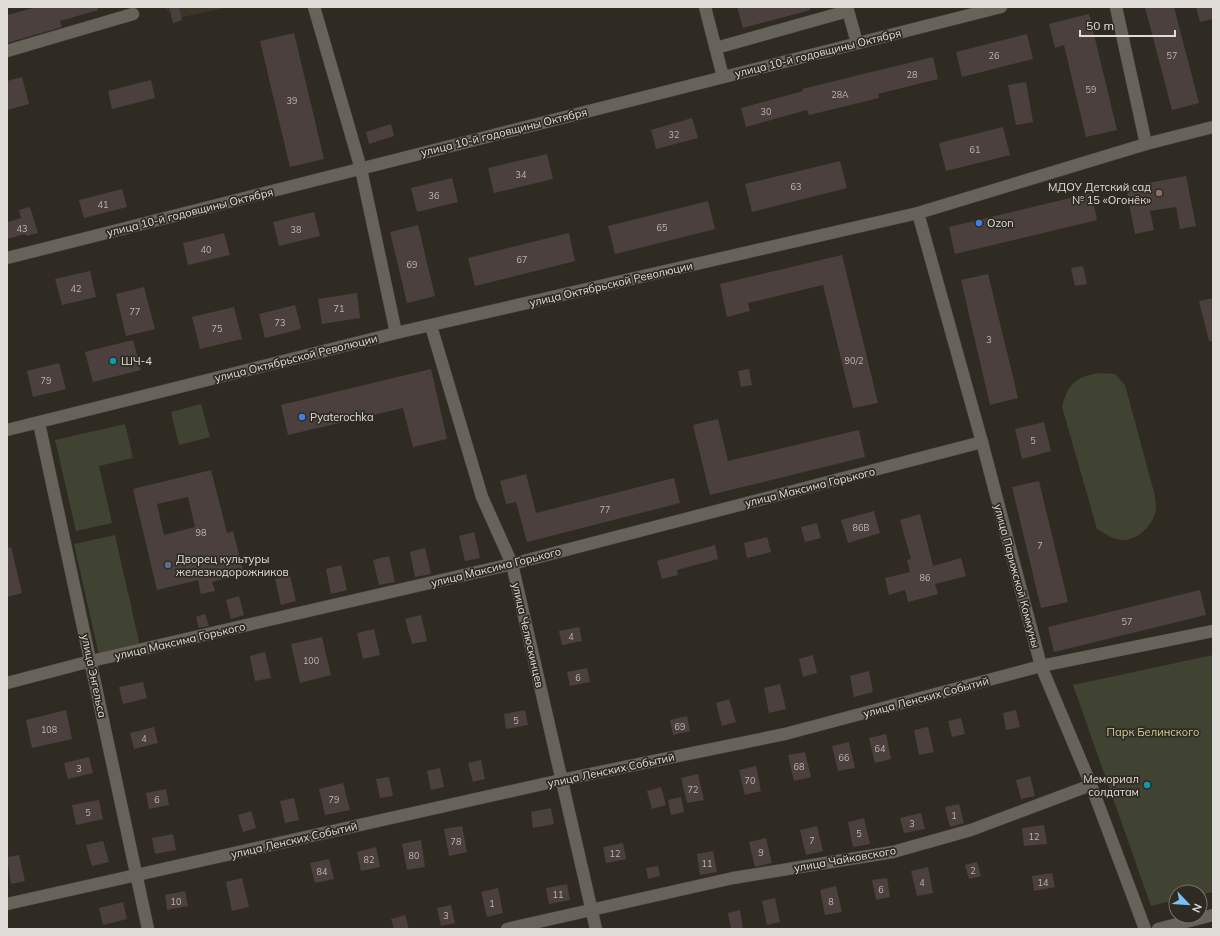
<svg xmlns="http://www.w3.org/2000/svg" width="1220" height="936" font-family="Mulish,sans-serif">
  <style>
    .built { fill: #3c3528 }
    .green { fill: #404232 }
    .building { fill: #4b403e; fill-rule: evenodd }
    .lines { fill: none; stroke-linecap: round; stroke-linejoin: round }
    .minor-casing { stroke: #4b4840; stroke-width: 13 }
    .minor { stroke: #68635a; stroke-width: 12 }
    .education-dot { fill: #8d6e63; stroke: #2f2b22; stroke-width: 1.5 }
    .shop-dot { fill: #3f7fe0; stroke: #2f2b22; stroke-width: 1.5 }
    .culture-dot { fill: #0f9aa8; stroke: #2f2b22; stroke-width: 1.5 }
    .service-dot { fill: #5c6f8a; stroke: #2f2b22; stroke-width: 1.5 }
    .labels { text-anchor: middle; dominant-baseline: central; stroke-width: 3.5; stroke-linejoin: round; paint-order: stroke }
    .number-label { font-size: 9px; fill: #bbb6b2 }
    .street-label { font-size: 11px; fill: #e0ddd8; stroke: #2f2b22 }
    .poi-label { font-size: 11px; fill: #e0ddd8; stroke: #2f2b22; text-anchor: start }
    .park-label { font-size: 11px; fill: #c9d09b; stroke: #2f2b22 }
  </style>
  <rect width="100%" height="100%" fill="#2f2b22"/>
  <polygon class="built" points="163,7 230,7 178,18"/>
  <g class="green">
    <path d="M1099 373 1115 374 1125 385 1155 496C1155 500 1156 505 1156 509 1154 526 1134 545 1116 539 1109 537 1103 532 1097 529L1062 407C1068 384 1075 377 1099 373Z"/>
    <polygon points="201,404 210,437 179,445 171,412"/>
    <polygon points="125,424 133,458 99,466 112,523 76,531 55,440"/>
    <polygon points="115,535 140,646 99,655 74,544"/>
    <polygon points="1213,655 1213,892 1200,895 1200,892 1176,892 1176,900 1151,906 1073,685"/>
  </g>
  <g class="building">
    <polygon points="37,7 98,7 98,10 60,21 62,27 7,43 7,15"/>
    <polygon points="169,7 179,7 182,20 173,23"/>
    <polygon points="737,7 810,7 810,10 743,28"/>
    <polygon points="1145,7 1174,7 1199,103 1172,110"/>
    <polygon points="1196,7 1213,7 1213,19 1200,22"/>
    <polygon points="1089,14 1117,130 1086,137 1064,45 1055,48 1049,24"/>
    <polygon points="294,33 324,159 290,167 260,41"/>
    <polygon points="1027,34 1033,59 962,77 956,52"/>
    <polygon points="933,57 938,79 878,94 879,98 809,115 807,110 746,127 741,108 803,91 802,89"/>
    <polygon points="22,77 29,104 7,110 7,81"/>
    <polygon points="151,80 155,98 112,109 108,91"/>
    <polygon points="1026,82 1033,122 1016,125 1008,85"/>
    <polygon points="692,118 698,138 656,149 651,130"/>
    <polygon points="391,124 394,136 369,144 366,132"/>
    <polygon points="1003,127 1010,155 946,171 939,143"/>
    <polygon points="547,154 553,179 494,193 488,168"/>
    <polygon points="840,161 847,188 752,212 745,184"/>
    <polygon points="1186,176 1196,226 1180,229 1176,207 1150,211 1154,230 1135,234 1126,187"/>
    <polygon points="452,178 458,202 417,212 411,188"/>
    <polygon points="122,189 127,207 84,218 79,200"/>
    <polygon points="1091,193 1097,220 955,254 949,227"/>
    <polygon points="708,201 715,229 615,254 608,226"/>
    <polygon points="30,207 38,233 26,236 25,234 7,239 7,222 21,218 19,210"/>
    <polygon points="314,212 320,236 279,246 273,222"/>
    <polygon points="418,225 435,296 407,303 390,232"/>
    <polygon points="224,233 230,255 188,265 183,243"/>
    <polygon points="569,233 575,261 475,286 468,258"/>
    <polygon points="842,255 878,403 853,408 823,285 748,303 750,311 727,317 720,284"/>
    <polygon points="1083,266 1087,284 1075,286 1071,268"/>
    <polygon points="90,271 96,297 62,305 55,279"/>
    <polygon points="988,274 1018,398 990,405 961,280"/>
    <polygon points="144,287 155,329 126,336 116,294"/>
    <polygon points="357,293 360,318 322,324 318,299"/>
    <polygon points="1213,298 1213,341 1209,341 1199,301"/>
    <polygon points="295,305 301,329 265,338 259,314"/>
    <polygon points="234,307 242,339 200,349 192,317"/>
    <polygon points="133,340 141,370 93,382 85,352"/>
    <polygon points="59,363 66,389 33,397 27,371"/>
    <polygon points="431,369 447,439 413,447 403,408 288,435 281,405"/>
    <polygon points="749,369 752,385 741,387 738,371"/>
    <polygon points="718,419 728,461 859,430 865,457 710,495 693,425"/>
    <polygon points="1044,422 1051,451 1022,459 1015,429"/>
    <path d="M211 470 227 533 233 531 244 574 212 582 215 591 201 594 198 580 157 590 133 489ZM188 497 195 527 164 535 157 504Z"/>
    <polygon points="526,474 536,513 674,478 680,503 527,542 516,502 506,504 500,481"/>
    <polygon points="1039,481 1068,602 1041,608 1012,487"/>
    <polygon points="874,511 880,533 848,543 841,520"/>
    <polygon points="920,514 933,566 961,558 966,576 935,584 938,594 908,602 905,590 889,595 885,578 910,572 907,560 911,559 900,520"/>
    <polygon points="817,523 821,538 805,542 801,527"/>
    <polygon points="474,532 480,558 465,561 459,536"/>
    <polygon points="767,537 771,552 747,558 744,543"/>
    <polygon points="715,545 718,559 677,570 678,575 662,579 657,561"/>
    <polygon points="11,547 22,593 7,597 7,548"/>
    <polygon points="425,548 431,574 415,577 410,552"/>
    <polygon points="389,556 395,582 379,585 373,560"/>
    <polygon points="341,565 347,590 331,594 326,569"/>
    <polygon points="290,576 296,601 281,605 275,579"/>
    <polygon points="1200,590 1206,615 1054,652 1048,627"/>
    <polygon points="239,596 244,615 231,619 226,600"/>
    <polygon points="205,614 209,626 199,628 196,617"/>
    <polygon points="421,615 427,641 412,644 405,619"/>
    <polygon points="579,627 582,641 562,645 559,631"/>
    <polygon points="374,629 380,655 363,659 357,633"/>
    <polygon points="322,637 331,675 300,683 291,644"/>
    <polygon points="265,652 271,678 255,681 250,656"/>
    <polygon points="813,655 817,673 803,677 799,659"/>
    <polygon points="587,668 590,682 570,686 567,672"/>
    <polygon points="869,671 873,692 854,697 850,676"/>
    <polygon points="143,682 147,698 123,704 119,687"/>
    <polygon points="780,684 786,709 769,713 764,688"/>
    <polygon points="729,699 736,722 722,726 716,703"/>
    <polygon points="66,710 72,739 32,748 26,720"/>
    <polygon points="525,710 528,725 506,729 504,714"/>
    <polygon points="1016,710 1020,727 1006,730 1003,713"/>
    <polygon points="687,716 690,731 673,735 670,720"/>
    <polygon points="961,718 965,734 952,737 948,721"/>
    <polygon points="154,727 158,743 134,749 130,733"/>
    <polygon points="928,727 934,752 919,755 914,730"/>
    <polygon points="886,734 891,759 875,763 869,738"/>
    <polygon points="849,742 855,768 838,771 832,746"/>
    <polygon points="805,752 811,777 794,781 788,755"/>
    <polygon points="89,757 93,773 68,779 64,763"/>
    <polygon points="481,760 485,779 473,782 468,763"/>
    <polygon points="756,766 761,791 745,795 739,770"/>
    <polygon points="440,768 444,787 431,790 427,771"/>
    <polygon points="698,774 704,800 687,803 681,778"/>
    <polygon points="1030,776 1035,796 1021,799 1016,780"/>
    <polygon points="389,777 393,796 380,798 376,779"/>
    <polygon points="343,783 350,810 325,815 319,789"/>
    <polygon points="661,787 666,805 652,809 647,791"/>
    <polygon points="166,789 169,805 149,809 146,793"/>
    <polygon points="681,797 684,812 671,815 668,800"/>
    <polygon points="294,798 299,820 285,823 280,801"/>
    <polygon points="99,800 103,819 76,825 72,805"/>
    <polygon points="959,804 964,823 950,827 945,807"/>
    <polygon points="551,808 554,824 533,828 531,812"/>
    <polygon points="251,811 256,828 243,832 238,815"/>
    <polygon points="921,813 925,829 904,833 900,818"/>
    <polygon points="864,818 870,844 853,847 848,822"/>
    <polygon points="1044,825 1047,844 1024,846 1022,828"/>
    <polygon points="462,826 467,852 449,856 444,829"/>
    <polygon points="817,826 823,851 806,855 800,830"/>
    <polygon points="173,834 176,850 155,854 152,838"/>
    <polygon points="766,838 772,863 755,867 749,842"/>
    <polygon points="421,840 425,867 407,870 402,844"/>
    <polygon points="103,841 109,862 92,866 86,845"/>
    <polygon points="623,843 626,859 606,863 603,847"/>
    <polygon points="376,847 380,867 361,871 357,852"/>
    <polygon points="713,851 717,872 700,875 697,854"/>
    <polygon points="19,855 25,881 11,884 7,857"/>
    <polygon points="329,859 334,879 315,883 310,863"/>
    <polygon points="977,862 981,876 969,879 965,865"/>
    <polygon points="658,866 660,876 648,879 646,868"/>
    <polygon points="928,867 933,893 917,896 911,871"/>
    <polygon points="1052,873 1055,887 1034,891 1032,876"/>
    <polygon points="242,878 249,907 232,911 226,882"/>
    <polygon points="887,878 890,897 876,900 872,880"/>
    <polygon points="567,884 570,900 549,904 546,888"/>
    <polygon points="836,886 842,912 825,915 820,890"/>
    <polygon points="498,888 503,913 487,917 481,892"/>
    <polygon points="185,891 188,906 167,910 165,895"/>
    <polygon points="775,898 780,922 767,925 762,901"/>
    <polygon points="123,902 127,919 103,925 99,908"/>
    <polygon points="451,905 455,923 441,926 437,908"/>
    <polygon points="740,910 743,928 731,929 728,913"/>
    <polygon points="405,915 409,929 394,929 391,919"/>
  </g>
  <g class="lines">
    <defs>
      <g id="minor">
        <polyline points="314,7 361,169 396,333"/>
        <polyline points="705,7 723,77"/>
        <polyline points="847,7 857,43"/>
        <polyline points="1116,7 1146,144"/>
        <polyline points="716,48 848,11"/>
        <polyline points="7,51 133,14"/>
        <polyline points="918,213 982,442 1041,666 1091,785 1145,929"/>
        <polyline points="7,258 1001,7"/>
        <polyline points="431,326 482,497 512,564 596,929"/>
        <polyline points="39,423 148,929"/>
        <polyline points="7,430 396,333 918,213 1146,144 1213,127"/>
        <polyline points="7,683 91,661 512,564 982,442"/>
        <polyline points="7,904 561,780 785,734 1041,666 1213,631"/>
        <polyline points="507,929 733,878 893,852 971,830 1091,785"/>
        <polyline points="1158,929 1213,915"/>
      </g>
    </defs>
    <use href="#minor" class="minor-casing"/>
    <use href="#minor" class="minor"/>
  </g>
  <circle class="education-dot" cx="1159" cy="193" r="4"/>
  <g class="shop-dot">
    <circle cx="979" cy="223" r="4"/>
    <circle cx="302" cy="417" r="4"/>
  </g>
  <g class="culture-dot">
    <circle cx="113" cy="361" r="4"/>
    <circle cx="1147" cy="785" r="4"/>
  </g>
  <circle class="service-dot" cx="168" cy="565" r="4"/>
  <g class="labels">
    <g class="number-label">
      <text x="994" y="55">26</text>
      <text x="1172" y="55">57</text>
      <text x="912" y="74">28</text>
      <text x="1091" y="89">59</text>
      <text x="840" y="94">28А</text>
      <text x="292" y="100">39</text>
      <text x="766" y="111">30</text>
      <text x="674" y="134">32</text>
      <text x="975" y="149">61</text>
      <text x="521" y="174">34</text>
      <text x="796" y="186">63</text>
      <text x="434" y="195">36</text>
      <text x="103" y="204">41</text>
      <text x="662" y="227">65</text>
      <text x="22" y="228">43</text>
      <text x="296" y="229">38</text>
      <text x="206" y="249">40</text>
      <text x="522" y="259">67</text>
      <text x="412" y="264">69</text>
      <text x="76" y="288">42</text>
      <text x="339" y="308">71</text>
      <text x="135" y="311">77</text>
      <text x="280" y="322">73</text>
      <text x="217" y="328">75</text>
      <text x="989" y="339">3</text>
      <text x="854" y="360">90/2</text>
      <text x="46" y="380">79</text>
      <text x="1033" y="440">5</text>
      <text x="605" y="509">77</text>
      <text x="861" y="527">86В</text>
      <text x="201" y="532">98</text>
      <text x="1040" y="545">7</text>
      <text x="925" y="577">86</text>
      <text x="1127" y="621">57</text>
      <text x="571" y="636">4</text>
      <text x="311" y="660">100</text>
      <text x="578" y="677">6</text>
      <text x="516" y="720">5</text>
      <text x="680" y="726">69</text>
      <text x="49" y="729">108</text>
      <text x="144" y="738">4</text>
      <text x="880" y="748">64</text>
      <text x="844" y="757">66</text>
      <text x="799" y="766">68</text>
      <text x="79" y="768">3</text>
      <text x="750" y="780">70</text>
      <text x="693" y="789">72</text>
      <text x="157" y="799">6</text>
      <text x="334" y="799">79</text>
      <text x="88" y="812">5</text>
      <text x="954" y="815">1</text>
      <text x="912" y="823">3</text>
      <text x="859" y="833">5</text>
      <text x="1034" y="836">12</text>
      <text x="812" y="840">7</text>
      <text x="456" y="841">78</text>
      <text x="761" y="852">9</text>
      <text x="615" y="853">12</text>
      <text x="414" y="855">80</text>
      <text x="369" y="859">82</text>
      <text x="707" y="863">11</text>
      <text x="973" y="870">2</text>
      <text x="322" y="871">84</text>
      <text x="922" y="882">4</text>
      <text x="1043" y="882">14</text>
      <text x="881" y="889">6</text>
      <text x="558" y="894">11</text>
      <text x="176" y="901">10</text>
      <text x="831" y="901">8</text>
      <text x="492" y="903">1</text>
      <text x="446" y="915">3</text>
    </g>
    <g class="street-label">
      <text transform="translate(818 53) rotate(-14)">улица 10-й годовщины Октября</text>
      <text transform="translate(504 132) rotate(-14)">улица 10-й годовщины Октября</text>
      <text transform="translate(190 212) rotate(-14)">улица 10-й годовщины Октября</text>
      <text transform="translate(611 284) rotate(-13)">улица Октябрьской Революции</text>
      <text transform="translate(296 358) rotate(-14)">улица Октябрьской Революции</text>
      <text transform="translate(810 487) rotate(-14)">улица Максима Горького</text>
      <text transform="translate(496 567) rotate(-14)">улица Максима Горького</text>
      <text transform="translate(1017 576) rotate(75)">улица Парижской Коммуны</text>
      <text transform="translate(528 635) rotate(77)">улица Челюскинцев</text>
      <text transform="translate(180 641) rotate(-13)">улица Максима Горького</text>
      <text transform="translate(94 676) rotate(78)">улица Энгельса</text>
      <text transform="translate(926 697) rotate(-15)">улица Ленских Событий</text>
      <text transform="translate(611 770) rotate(-12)">улица Ленских Событий</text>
      <text transform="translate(294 840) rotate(-13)">улица Ленских Событий</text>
      <text transform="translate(845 859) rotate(-10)">улица Чайковского</text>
    </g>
    <g class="poi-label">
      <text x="1151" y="187" text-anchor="end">МДОУ Детский сад<tspan x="1151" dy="13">№ 15 «Огонёк»</tspan></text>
      <text x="987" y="223">Ozon</text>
      <text x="121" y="361">ШЧ-4</text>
      <text x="310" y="417">Pyaterochka</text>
      <text x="176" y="559">Дворец культуры<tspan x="176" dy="13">железнодорожников</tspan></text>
      <text x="1139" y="779" text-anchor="end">Мемориал<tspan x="1139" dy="13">солдатам</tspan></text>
    </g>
    <g class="park-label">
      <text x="1153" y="732">Парк Белинского</text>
    </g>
  </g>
  <rect width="1220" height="936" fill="none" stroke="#e0ddd8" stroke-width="16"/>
  <g transform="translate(1188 904) rotate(115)"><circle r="19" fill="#2f2b22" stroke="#76726b"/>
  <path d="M0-3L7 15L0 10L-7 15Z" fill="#79bff8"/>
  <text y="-6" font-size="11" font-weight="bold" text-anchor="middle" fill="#e0ddd8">N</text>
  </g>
  <path d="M1080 30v6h95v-6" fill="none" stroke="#e0ddd8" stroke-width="2"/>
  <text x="1086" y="30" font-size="12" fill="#e0ddd8" stroke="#2f2b22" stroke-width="3" paint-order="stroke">50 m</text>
</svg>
